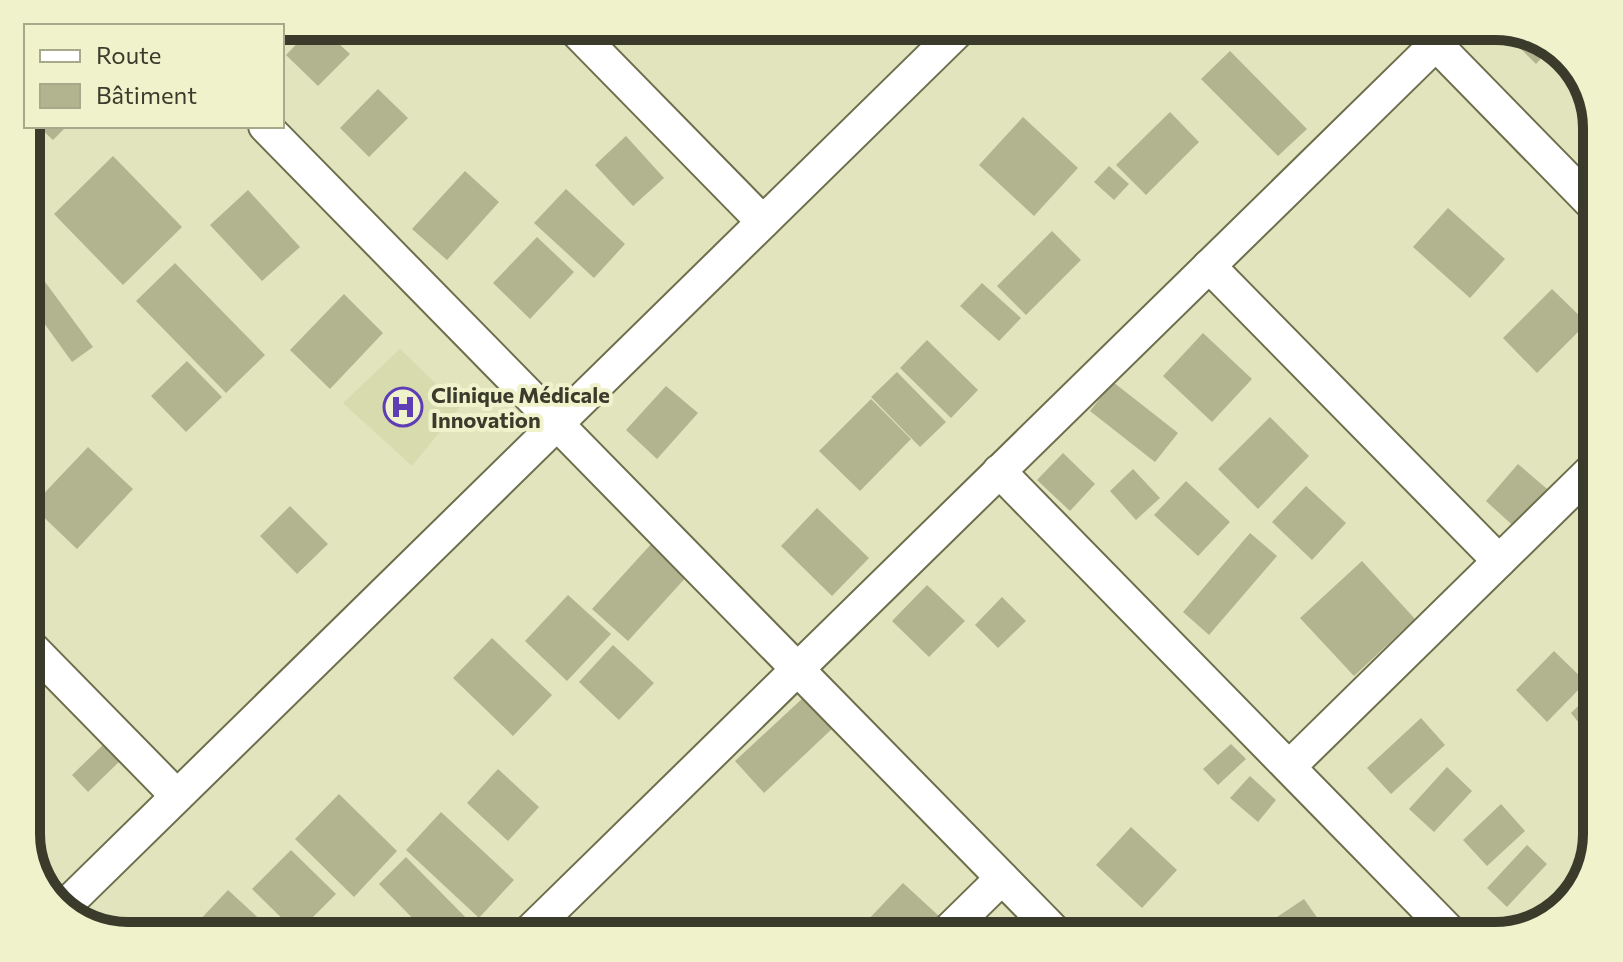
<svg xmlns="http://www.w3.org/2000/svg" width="1623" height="962" font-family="Commissioner,sans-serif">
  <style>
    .built { fill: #d8dbad }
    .building { fill: #b2b48f }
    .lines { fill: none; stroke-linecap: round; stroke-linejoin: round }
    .minor-casing { stroke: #6d6e4c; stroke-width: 36 }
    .minor { stroke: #fff; stroke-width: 32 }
    .labels { text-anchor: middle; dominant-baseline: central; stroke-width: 8; stroke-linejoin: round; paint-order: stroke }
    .poi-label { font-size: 22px; font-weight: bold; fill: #3b3b2c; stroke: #eff2cb; text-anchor: start }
    .rim { fill: none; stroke: #3b3b2c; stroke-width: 10 }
  </style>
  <rect width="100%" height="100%" fill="#e2e4be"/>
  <polygon class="built" points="400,349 460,407 412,466 343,403"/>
  <g class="building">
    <polygon points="314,26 320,26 350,54 318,86 286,55"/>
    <polygon points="1533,36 1549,50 1536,64 1521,49"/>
    <polygon points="1230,51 1307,129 1278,156 1201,79"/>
    <polygon points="378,89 408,118 369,157 340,128"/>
    <polygon points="1170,112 1199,142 1146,195 1116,165"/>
    <polygon points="1023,117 1078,168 1034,216 979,165"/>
    <polygon points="38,126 67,126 53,140"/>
    <polygon points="626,136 664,178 633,206 595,165"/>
    <polygon points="113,156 182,227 123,285 54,214"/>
    <polygon points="1109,166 1129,184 1114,200 1094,182"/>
    <polygon points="465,171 499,202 447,260 412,229"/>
    <polygon points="566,189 625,244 594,278 534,223"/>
    <polygon points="248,190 300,247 262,281 210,225"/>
    <polygon points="1448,208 1505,259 1470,298 1413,247"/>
    <polygon points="1052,231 1081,260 1026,315 997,286"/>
    <polygon points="537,237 574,272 530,319 493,283"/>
    <polygon points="175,263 265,355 226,393 136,301"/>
    <polygon points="37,271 93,347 72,362 26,298 26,279"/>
    <polygon points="982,283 1021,318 999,341 960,306"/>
    <polygon points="1552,289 1587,323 1537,373 1503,338"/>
    <polygon points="344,294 383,333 330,389 290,350"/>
    <polygon points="1203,333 1252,379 1212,422 1163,376"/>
    <polygon points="927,340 978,390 951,418 900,368"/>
    <polygon points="187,361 222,397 186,432 151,396"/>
    <polygon points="897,372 946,422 920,447 871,397"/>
    <polygon points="1113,382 1178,433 1155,462 1090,411"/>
    <polygon points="666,386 698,413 657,459 626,430"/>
    <polygon points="871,399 911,439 860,491 819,451"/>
    <polygon points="1270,417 1309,456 1258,509 1218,469"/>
    <polygon points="88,447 133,489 77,549 32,506"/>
    <polygon points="1063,453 1095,484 1070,511 1037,480"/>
    <polygon points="1518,464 1553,494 1520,532 1486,501"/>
    <polygon points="1133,469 1160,498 1136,520 1110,491"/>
    <polygon points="1186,481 1230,522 1198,556 1154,515"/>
    <polygon points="1306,486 1346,523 1312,560 1272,522"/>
    <polygon points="290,506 328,544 297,574 260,536"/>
    <polygon points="817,508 869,558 832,596 781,546"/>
    <polygon points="1250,533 1277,556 1209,635 1183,612"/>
    <polygon points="653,542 689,574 628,641 592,609"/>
    <polygon points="1362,561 1415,619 1354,676 1300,618"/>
    <polygon points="927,585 965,621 929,657 892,621"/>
    <polygon points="568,595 611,634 567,681 525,641"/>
    <polygon points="1002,597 1026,621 998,648 975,625"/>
    <polygon points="492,638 552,695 513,736 453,678"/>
    <polygon points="613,645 654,683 619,720 579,682"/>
    <polygon points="1554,651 1586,682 1547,722 1516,690"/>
    <polygon points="1597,688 1597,725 1587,715 1579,723 1571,713"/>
    <polygon points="805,696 834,727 764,793 735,761"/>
    <polygon points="1421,718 1445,745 1391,794 1367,768"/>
    <polygon points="106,742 122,759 88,792 72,775"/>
    <polygon points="1231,744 1246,759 1218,785 1203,769"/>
    <polygon points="1447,767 1472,791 1434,832 1409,809"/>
    <polygon points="498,769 539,807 508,841 467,803"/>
    <polygon points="1250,776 1276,800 1258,822 1230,798"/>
    <polygon points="339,794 397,851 354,897 295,839"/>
    <polygon points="1501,804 1525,831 1487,866 1463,840"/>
    <polygon points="441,812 514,880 479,918 406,850"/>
    <polygon points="1131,827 1177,870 1142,908 1096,865"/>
    <polygon points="1527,845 1547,864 1507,907 1487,888"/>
    <polygon points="291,850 336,894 297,933 252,889"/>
    <polygon points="406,857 479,931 474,936 430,936 379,884"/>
    <polygon points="903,883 940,917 922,936 877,936 864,924"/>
    <polygon points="228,890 266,925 255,936 210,936 197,923"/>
    <polygon points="1304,899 1330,936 1277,936 1268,923"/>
    <polygon points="346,919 364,936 330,936"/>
  </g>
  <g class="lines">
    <defs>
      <g id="minor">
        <polyline points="571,26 763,222"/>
        <polyline points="1418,26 1597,209"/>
        <polyline points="265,126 1059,936"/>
        <polyline points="1209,266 1499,561"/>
        <polyline points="999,471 1454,936"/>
        <polyline points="26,642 177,796"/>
        <polyline points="1289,767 1597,465"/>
        <polyline points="63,908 963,26"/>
        <polyline points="525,936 1436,44"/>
        <polyline points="943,936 1002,878"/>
      </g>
    </defs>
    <use href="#minor" class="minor-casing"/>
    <use href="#minor" class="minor"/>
  </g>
  <defs>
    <symbol id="hospital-ring" viewBox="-11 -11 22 22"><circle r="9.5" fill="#eff2cb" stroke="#5e3db5" stroke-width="1.5"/><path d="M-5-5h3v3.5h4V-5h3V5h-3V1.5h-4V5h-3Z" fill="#5e3db5"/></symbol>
  </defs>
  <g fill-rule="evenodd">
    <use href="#hospital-ring" x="381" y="385" width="44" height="44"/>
  </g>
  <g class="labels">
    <g class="poi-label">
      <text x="431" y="394">Clinique Médicale<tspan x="431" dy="25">Innovation</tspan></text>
    </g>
  </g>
  <path d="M0 0H1623V962H0ZM128 40H1495A88 88 0 0 1 1583 128V834A88 88 0 0 1 1495 922H128A88 88 0 0 1 40 834V128A88 88 0 0 1 128 40Z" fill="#eff2cb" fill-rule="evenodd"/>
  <path class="rim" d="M128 40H1495A88 88 0 0 1 1583 128V834A88 88 0 0 1 1495 922H128A88 88 0 0 1 40 834V128A88 88 0 0 1 128 40Z"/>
  <rect x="24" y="24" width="260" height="104" fill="#eff2cb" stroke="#a7a98b" stroke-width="2"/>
  <rect x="40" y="50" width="40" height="12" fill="#ffffff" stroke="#a7a98b" stroke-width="2"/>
  <text x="96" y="64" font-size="24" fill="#3b3b2c">Route</text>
  <rect x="40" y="84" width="40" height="24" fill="#b2b48f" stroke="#a7a98b" stroke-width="2"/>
  <text x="96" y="104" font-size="24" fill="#3b3b2c">Bâtiment</text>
</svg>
